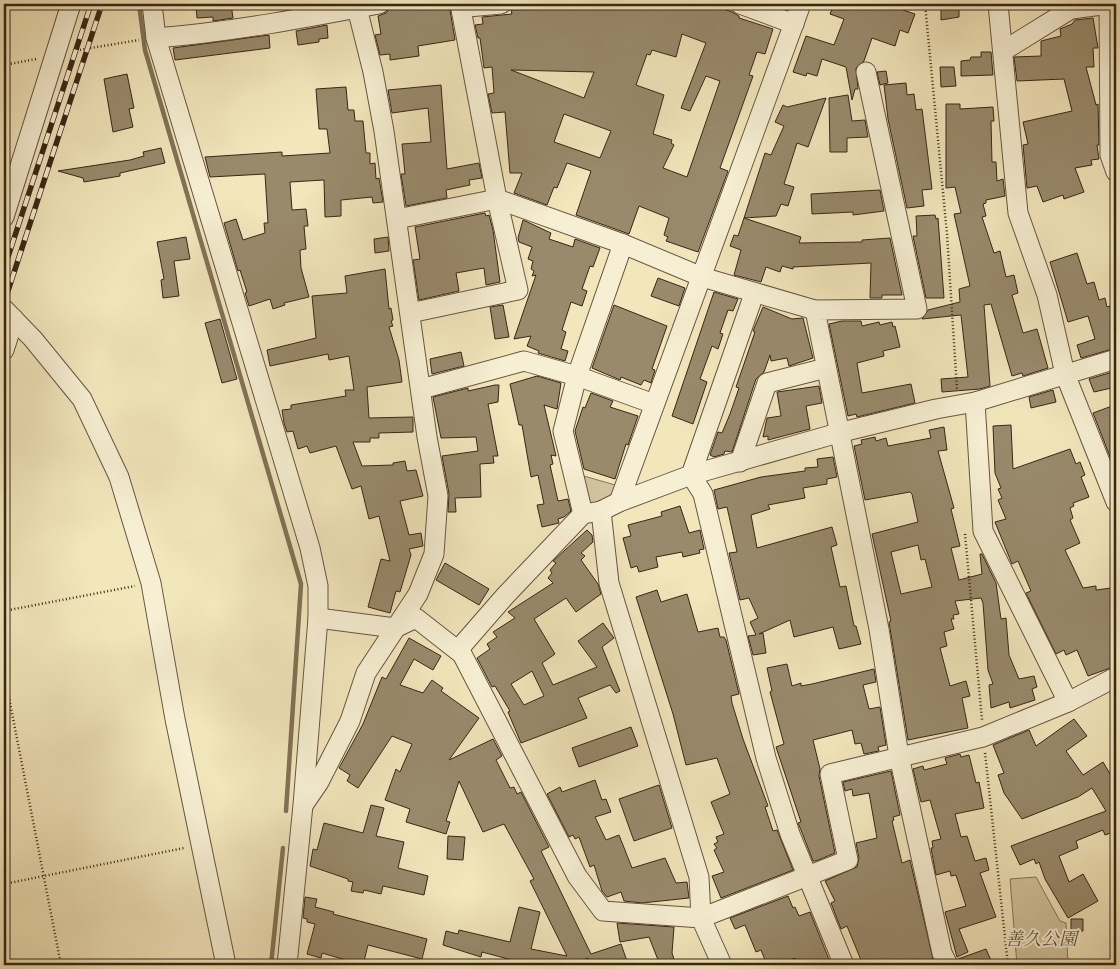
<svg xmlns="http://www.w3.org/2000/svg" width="1120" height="969" font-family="'IM FELL English','Noto Serif JP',serif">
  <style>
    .green { fill: #d2c59f; stroke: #85765a }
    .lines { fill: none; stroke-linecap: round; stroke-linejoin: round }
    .stream { stroke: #827257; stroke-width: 4.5 }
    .building { fill: #998a6c; stroke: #382616; fill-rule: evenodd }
    .minor-casing { stroke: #66563f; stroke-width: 21 }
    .path { stroke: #382616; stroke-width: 2.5; stroke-dasharray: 1 2.5; stroke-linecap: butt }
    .minor { stroke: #f7efd3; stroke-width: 19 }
    .rail-casing { stroke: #382616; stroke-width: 5.5 }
    .rail { stroke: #f7efd3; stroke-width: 4; stroke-dasharray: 11; stroke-linecap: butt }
    .labels { text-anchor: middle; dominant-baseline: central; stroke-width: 4; stroke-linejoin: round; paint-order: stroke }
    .park-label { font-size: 18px; font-style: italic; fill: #5e4e38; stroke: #f7efd3 }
  </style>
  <rect width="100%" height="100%" fill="#f2e6bb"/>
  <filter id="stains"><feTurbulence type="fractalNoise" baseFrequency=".004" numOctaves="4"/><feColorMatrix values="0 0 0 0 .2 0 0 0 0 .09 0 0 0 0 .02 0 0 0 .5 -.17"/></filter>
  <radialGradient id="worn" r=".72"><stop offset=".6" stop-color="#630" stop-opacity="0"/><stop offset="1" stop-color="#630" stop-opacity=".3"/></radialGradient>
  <g class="green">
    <polygon points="580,475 619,486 613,501 597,507 587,503"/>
    <polygon points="1036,877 1060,921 1066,923 1068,965 1017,965 1010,879"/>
  </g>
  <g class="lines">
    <g class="stream">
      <polyline points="139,4 145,50 301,584 286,811"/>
      <polyline points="271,965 283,848"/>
    </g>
  </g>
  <g class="building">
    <polygon points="214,4 231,4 233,18 213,21 213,17 197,18 196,6"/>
    <polygon points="407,4 449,4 455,40 418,46 419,56 390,60 390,54 380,55 375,35 381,34 378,16 386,13 390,7"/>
    <path d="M595 4H710L732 12 739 16V18L773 29 765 54 757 52 749 75 753 76 720 168 728 171 698 252 666 241 668 237 664 235 669 218 639 206 629 234 576 215 591 171 567 163 557 188 554 187 547 205 514 193 522 173H510L505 112 492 113 488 94 494 93 492 67 484 68 480 38H478L475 25 483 24 482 17 512 14 511 10ZM682 34 706 43 681 108 690 111 706 76 720 81 687 177 663 168 674 145 671 143 672 140 653 134 664 95 636 85 647 54 650 55 652 50 676 57ZM511 70 594 72 584 98ZM564 114 611 131 600 158 554 142Z"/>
    <polygon points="834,4 905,4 903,10 915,14 908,33 900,30 895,46 872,38 864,61 856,68 858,89 855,89 852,100 846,67 822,59 817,76 807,73 806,76 793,72 806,36 834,45 844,19 830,14"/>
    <polygon points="941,4 959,4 959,17 941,20"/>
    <polygon points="1093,18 1098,48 1093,48 1094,67 1086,67 1096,105 1098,104 1099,145 1097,145 1099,159 1091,160 1092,165 1075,168 1084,192 1064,199 1063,195 1043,202 1037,186 1027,188 1023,145 1028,144 1023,122 1072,111 1064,79 1017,81 1014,57 1041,56 1041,41 1061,36 1060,29 1072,24 1075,20"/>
    <polygon points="327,25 328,38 319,39 319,42 298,45 296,31"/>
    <polygon points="269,35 270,48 175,60 173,48"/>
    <polygon points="981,52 991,52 993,75 961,76 961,61 970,60 971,57 981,57"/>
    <polygon points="940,67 954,67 956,86 941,87"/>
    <polygon points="886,71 888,83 880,85 877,72"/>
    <polygon points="127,74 134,108 129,109 133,127 113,132 104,79"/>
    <polygon points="906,83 907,95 914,94 916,110 922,109 932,189 922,190 924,206 907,208 888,119 884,85"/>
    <polygon points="441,85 447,169 479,163 482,178 469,180 470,185 446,190 447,198 406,206 401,174 405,174 402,144 431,142 428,108 392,113 388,90"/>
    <polygon points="346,87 348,110 354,110 355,121 363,121 366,153 370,153 370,164 375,163 376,179 379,178 383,202 373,203 372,197 341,200 341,216 325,217 324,180 290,182 292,210 306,209 308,226 304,226 306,249 300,250 301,268 309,297 284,303 285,305 273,309 270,299 249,306 245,293 247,292 240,270 238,271 224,223 236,219 243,240 265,233 264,223 268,223 265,174 210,177 205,157 282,152 282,156 330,153 327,129 319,129 316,89"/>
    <polygon points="848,95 852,121 865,120 868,137 847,138 847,152 830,152 829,98"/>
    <polygon points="826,98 808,147 797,143 784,184 794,187 788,206 781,204 776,216 744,218 765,153 771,155 784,126 775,122 783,105 787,107"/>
    <polygon points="946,104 960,104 960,109 993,107 994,121 991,121 992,162 996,162 997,181 1003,179 1005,196 986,200 986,203 983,204 986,216 982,217 994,253 1000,251 1006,277 1014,275 1018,293 1012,295 1023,333 1037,329 1048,368 1023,376 1022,373 1012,376 991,304 984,305 990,386 980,389 942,392 941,379 968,377 961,315 922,319 928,310 960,302 959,289 970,286 954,214 961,213 955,187 946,188"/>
    <polygon points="161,148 165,163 120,173 120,176 84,182 83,178 58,171 130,160 144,156 143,152"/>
    <polygon points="880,190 884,211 853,215 853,212 812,214 811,194"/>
    <polygon points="485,213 486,216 489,215 493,230 500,282 486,285 484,268 456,273 459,291 419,300 413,260 420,259 415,227"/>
    <polygon points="935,215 936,219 938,218 944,298 926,298 913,236 917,236 916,216"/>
    <polygon points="744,218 801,237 799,243 862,242 862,240 890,238 902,295 882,295 882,298 870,298 871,263 793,267 793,269 782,266 780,272 766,267 761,282 734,275 741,250 730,246 734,235 738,236"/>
    <polygon points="523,220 551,233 549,239 573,247 575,239 600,248 593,267 590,266 582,289 587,291 582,306 571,302 562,330 566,332 561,349 568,351 565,361 538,353 539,351 527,346 531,336 514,339 536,275 532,276 534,271 531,269 533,261 528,259 532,247 519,242 518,238"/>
    <polygon points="186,237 190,259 174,261 179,296 163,298 161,280 164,279 157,242"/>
    <polygon points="388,237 389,251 375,253 374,239"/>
    <polygon points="1077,253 1087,284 1094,282 1099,300 1105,298 1107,307 1110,306 1116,328 1116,348 1081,358 1077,345 1095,339 1088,316 1068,322 1050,262"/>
    <polygon points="385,269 389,309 391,308 393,320 391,321 393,326 389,327 399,360 402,382 367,387 369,418 413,417 413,432 379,433 379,438 370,438 370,442 353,442 362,466 393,465 393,463 405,461 407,471 416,470 423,496 400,501 409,535 421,533 423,546 409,549 411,555 400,592 396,591 390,613 368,607 381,559 390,561 379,516 369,519 361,486 352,489 336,446 310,453 307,446 298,449 293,431 287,432 284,423 282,410 291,409 291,405 346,396 345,390 354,390 349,356 329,360 328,354 270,366 267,350 316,338 312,296 347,293 345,276"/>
    <polygon points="658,278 685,288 679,306 651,296"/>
    <polygon points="714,292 738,299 733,311 728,310 720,333 723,334 718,349 712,346 700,379 707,382 693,424 672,416"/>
    <polygon points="503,305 509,337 495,339 490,307"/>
    <polygon points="614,305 667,326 652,369 655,370 651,383 644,380 641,385 621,377 620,380 592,368"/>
    <polygon points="763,307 792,319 803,318 813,358 789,366 787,358 771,361 770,355 764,372 756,379 732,452 725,451 724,454 714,457 710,455 718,432 722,433 730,414 739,388 736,387 755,332 753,331"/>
    <polygon points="220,319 237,379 222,383 205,323"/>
    <polygon points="842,321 861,321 862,326 879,322 880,325 892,322 893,327 895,326 900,347 883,351 884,356 857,363 862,393 911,384 915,403 857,417 856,414 848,416 829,324"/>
    <polygon points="461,352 464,366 432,374 430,359"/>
    <polygon points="1116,371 1116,387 1094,392 1089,379"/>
    <polygon points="537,376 561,383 557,409 544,405 556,456 551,455 553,464 550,465 558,501 568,499 571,511 564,517 558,519 559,523 542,527 537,505 544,504 538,475 531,477 522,425 519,425 510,384"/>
    <polygon points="495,385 499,385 498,402 488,404 498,456 493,456 494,463 480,464 481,497 455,498 456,512 448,512 449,494 442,456 478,451 476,437 441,438 433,397 468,388 468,391"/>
    <polygon points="819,386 822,403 806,406 810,429 768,440 768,436 763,437 767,418 781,416 777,392"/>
    <polygon points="1053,390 1056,402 1031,408 1029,397"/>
    <polygon points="591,393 613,401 610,407 638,416 628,445 626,444 615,479 584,469 575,431 583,407 585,408"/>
    <polygon points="1112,406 1116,416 1116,472 1093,413"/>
    <polygon points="1011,425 1013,469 1070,449 1076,464 1080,462 1085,475 1081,477 1089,497 1073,503 1074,506 1070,508 1073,518 1070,520 1080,543 1065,550 1083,588 1096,586 1096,590 1111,588 1112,595 1116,595 1116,666 1088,676 1077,650 1066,655 1064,650 1056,654 1026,593 1031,591 1018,561 1012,564 995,522 1006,519 998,500 1002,498 998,489 1001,488 995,473 993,426"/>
    <path d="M944 427 947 450 938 451 954 508 951 509 960 546 951 548 959 580 982 574 980 554H982L996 583 1001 619 1006 618 1009 655 1019 679 1034 676 1037 687 1032 689 1035 700 1010 708 1009 702 991 708 989 685 993 684 988 670 983 603 981 598 955 601 959 614 953 615 954 619H951L954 629 944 632 947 646 940 648 950 686 966 681 970 696 962 698 968 728 908 740 889 622 891 621 872 534 918 522 912 494 910 492 865 500 854 446 862 444 861 440 875 437 876 441 886 438 888 446 931 438 929 430ZM918 545 921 560 925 559 932 587 901 594 891 552Z"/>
    <polygon points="833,457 837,477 827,479 827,484 803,488 805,498 768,505 770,509 751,515 757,548 832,527 837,545 831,547 840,587 846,586 854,626 856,626 861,644 839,649 833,627 794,637 790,620 759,634 763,633 766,653 753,655 748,636 756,635 750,622 758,618 749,598 740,600 729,553 737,552 727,507 718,509 714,490 761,477 805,471 805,468 818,467 817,459"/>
    <polygon points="680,506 689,533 700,530 704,549 699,550 700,553 683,557 682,552 656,557 658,567 639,572 637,566 631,568 623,538 631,536 628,525 662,516 661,512"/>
    <path d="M587 530 592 535 593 542 581 553 585 556 581 560 598 584 601 594 576 612 566 598 534 619 555 654 542 663 553 685 597 667 578 641 603 623 614 638 602 647 620 691 616 693 610 685 578 698 587 718 521 743 508 712 510 711 495 686 492 687 477 658 490 649 487 644 497 637 493 632 515 618 508 612 553 583 548 578 552 573 550 570 556 563 553 561ZM532 671 544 696 524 705 511 684Z"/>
    <polygon points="445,563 489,589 479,605 436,580"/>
    <polygon points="657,590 661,602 687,594 698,632 718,628 720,637 724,637 726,640 739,694 731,696 732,703 743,739 768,806 765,807 773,831 777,830 793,870 721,898 712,876 724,872 714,850 717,848 714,844 718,842 716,837 724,834 711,802 730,794 717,758 686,765 673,714 636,597"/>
    <polygon points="409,638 441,656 433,670 414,659 400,685 423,693 432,680 443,688 441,691 479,718 449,760 493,739 502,756 496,760 510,788 514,787 517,794 521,792 549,847 541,851 591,954 621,944 627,961 623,962 624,965 591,965 588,958 583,960 582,965 531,965 482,952 481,957 443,945 446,931 458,934 459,930 510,942 519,907 540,912 531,949 567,956 530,881 534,879 504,824 483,832 459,781 446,821 450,822 446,834 406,822 410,809 385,800 396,769 400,772 412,744 392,736 358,788 347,781 350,775 339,768 363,724 382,677 386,679"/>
    <polygon points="787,664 792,686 801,683 801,686 812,684 874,669 876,682 863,685 869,709 880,707 886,745 878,747 879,751 864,754 861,743 855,744 852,730 813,740 820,769 819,776 835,853 816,861 813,861 801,830 798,823 801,822 776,747 784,744 770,692 772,691 767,668"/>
    <polygon points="1074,719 1087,736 1066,751 1083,775 1103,762 1116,784 1116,831 1105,835 1103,830 1076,841 1078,848 1059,856 1069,882 1083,874 1098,901 1068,918 1045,879 1039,862 1036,864 1034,859 1020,865 1011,846 1106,811 1092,788 1078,797 1022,819 1004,793 998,775 1004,773 993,745 1029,730 1036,746"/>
    <polygon points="631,727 638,746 579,767 572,748"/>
    <polygon points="960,754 961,757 969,755 976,783 979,782 984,808 955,814 961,837 967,836 975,861 986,858 989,870 980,873 996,917 959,929 968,952 957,957 945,912 966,906 956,875 951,876 950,871 936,875 931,848 933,848 932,841 941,839 930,800 921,802 913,769 923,766 924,770 947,764 945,758"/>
    <polygon points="891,771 900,815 893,817 894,820 892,821 902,863 910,860 933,959 921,962 922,965 863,965 847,926 841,929 831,903 835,901 825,881 857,867 859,858 856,843 877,838 869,793 853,796 852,789 845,791 843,782"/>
    <polygon points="595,780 602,800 606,799 611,812 595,817 606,840 619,835 632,868 665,858 676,883 687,882 689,898 642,903 624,901 621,892 607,897 602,891 594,865 590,867 579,837 575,839 573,835 569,837 547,794 560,787 562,792"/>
    <polygon points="659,785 672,828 634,841 619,799"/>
    <polygon points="371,805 384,808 376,836 404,842 398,868 428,876 424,895 383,886 381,894 364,890 363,893 351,891 353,882 348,881 348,879 310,866 313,849 317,850 324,823 363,833"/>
    <polygon points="448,836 465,837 463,860 447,859"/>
    <polygon points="788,896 793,908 795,907 799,916 810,912 830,962 822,965 798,965 795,958 775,965 767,965 761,950 756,952 745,925 735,929 730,918"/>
    <polygon points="305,897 317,899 315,907 334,912 333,914 427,939 422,959 368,945 363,965 322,953 321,958 307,954 315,924 307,922 307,919 303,918"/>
    <polygon points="1071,919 1083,919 1083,931 1071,932"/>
    <polygon points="617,923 674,927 672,953 676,965 660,965 649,937 620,942"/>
    <polygon points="986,949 993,965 959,965 958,959"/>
  </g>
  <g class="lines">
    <defs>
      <g id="minor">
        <polyline points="152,4 156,38 310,548 318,586 318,618 303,805 287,965"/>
        <polyline points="466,4 468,7 501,4"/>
        <polyline points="740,4 794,24"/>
        <polyline points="998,4 1018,213 1047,295 1065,374 1116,502"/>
        <polyline points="1109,4 1110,155 1116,172"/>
        <path d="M156 38C231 32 305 18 379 4"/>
        <polyline points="1003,51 1071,9 1110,4"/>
        <polyline points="866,72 917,309 815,310 879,629 899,756 942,953 948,965"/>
        <polyline points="4,217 71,4"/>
        <polyline points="397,219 497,199 623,244 702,277 815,310"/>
        <polyline points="4,309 33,339 82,399 119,477 151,583 175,719 226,965"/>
        <polyline points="410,313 518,290 497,199 460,4"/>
        <polyline points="4,350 14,319"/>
        <polyline points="421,389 524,361 577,376 654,404"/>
        <polyline points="975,402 983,531 1068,702"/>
        <polyline points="740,462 767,383 826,368"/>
        <polyline points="691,475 703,494 766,758 790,834 844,965"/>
        <polyline points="691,475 754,294"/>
        <polyline points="619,502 801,4"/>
        <polyline points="601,511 609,583 699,877 701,918 848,860 830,774 983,737 1068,702 1116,677"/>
        <polyline points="583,514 563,431 577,376 623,244"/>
        <polyline points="318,618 395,628 416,618 462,654 577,876 603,911 701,918 722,965"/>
        <polyline points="458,650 505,596 583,514 601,511 619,502 691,475 838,433 936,409 975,402 1116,359"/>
        <polyline points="304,804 319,782 350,721 366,673 418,594 434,554 438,496 427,437 384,131 373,72 356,4"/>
      </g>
    </defs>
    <use href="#minor" class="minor-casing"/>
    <g class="path">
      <polyline points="925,4 947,234 957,389"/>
      <polyline points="73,51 139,40"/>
      <polyline points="4,65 36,59"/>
      <polyline points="965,534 982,720"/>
      <polyline points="4,611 135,586"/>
      <polyline points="4,672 61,965"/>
      <polyline points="985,753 1008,965"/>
      <polyline points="4,884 184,848"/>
    </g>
    <use href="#minor" class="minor"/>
    <defs>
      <g id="rail">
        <polyline points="4,269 91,4"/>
        <polyline points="4,303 102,4"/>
      </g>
    </defs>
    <use href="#rail" class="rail-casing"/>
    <use href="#rail" class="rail"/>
  </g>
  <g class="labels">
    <g class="park-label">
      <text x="1041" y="940">善久公園</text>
    </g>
  </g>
  <rect width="1120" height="969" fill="none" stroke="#f2e6bb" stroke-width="20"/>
  <rect x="5" y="5" width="1110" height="959" fill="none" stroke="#382616" stroke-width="2.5"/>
  <rect x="10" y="10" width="1100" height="949" fill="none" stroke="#382616"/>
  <rect width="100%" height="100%" filter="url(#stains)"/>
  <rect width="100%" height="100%" fill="url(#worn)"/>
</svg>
